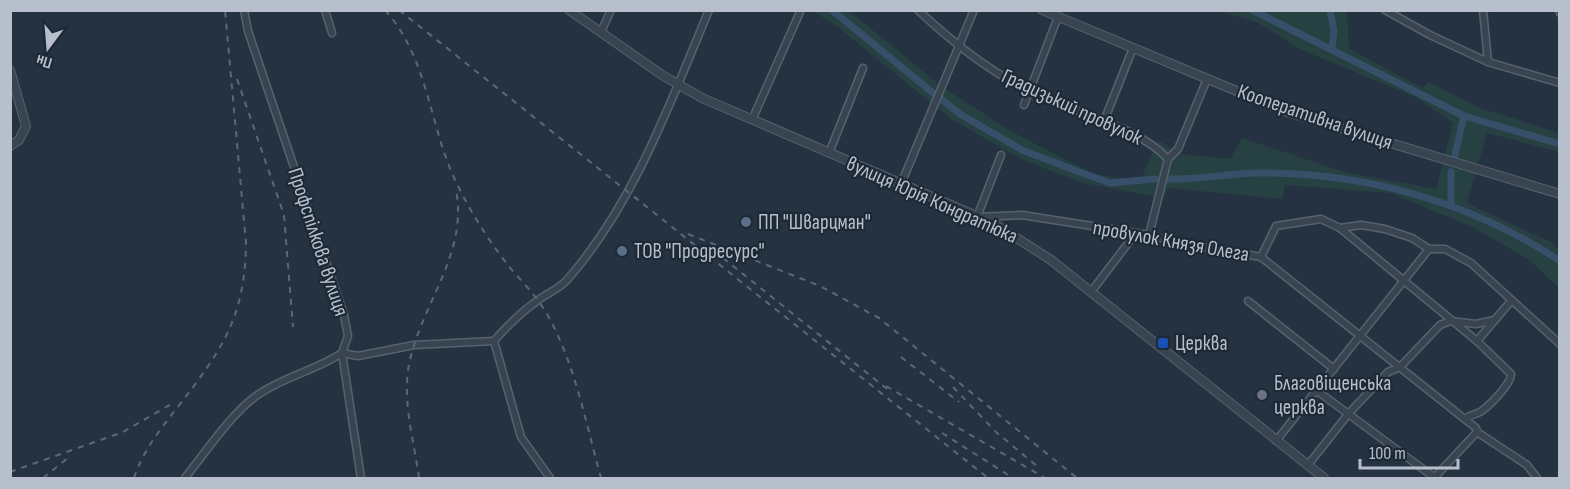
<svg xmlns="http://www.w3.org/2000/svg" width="1570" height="489" font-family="'Sofia Sans Condensed',sans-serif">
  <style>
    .green { fill: #274042 }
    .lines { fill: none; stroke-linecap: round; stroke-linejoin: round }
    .canal { stroke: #384f69; stroke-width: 7 }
    .minor-casing { stroke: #57626e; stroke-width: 9 }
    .tertiary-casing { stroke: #57626e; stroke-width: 10 }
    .minor { stroke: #394451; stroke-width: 6 }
    .tertiary { stroke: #394451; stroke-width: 8 }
    .rail { stroke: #5b6878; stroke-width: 2; stroke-dasharray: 6 6; stroke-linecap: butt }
    .service-dot { fill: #5c6f8a; stroke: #1e2936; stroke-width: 2 }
    .transit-dot { fill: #1a4fb4; stroke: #1e2936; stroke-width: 2 }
    .worship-dot { fill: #6b7280; stroke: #1e2936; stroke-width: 2 }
    .labels { text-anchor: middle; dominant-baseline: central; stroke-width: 4.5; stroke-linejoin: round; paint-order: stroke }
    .street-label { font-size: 21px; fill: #b6bfcb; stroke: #1e2936 }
    .poi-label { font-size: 21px; fill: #b6bfcb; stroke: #1e2936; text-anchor: start }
  </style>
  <rect width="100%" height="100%" fill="#253241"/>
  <polygon class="green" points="813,11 849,11 944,88 1014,133 1094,174 1140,181 1158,140 1180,154 1230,159 1242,138 1348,173 1436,189 1453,123 1415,97 1302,50 1258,23 1220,11 1347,11 1349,49 1423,88 1428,82 1483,109 1559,133 1559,152 1487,133 1467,203 1551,242 1559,250 1559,288 1528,259 1472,227 1391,193 1285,185 1283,199 1167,188 1164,198 1083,183 1023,160 951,119 839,28"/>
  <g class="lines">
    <g class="canal">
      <polyline points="832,10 933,93"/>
      <polyline points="1252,10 1464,116 1560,144"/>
      <polyline points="1330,10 1334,31 1332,48"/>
      <polyline points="941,99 960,114 1022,150 1082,173 1110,183 1155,179"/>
      <polyline points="1455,155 1464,116"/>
      <path d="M1168 179C1197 180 1226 174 1255 173 1364 172 1469 201 1560 261"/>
      <polyline points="1451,205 1451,172"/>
    </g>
    <defs>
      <g id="minor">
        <polyline points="244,10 248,31 344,315 348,336 342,353 361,478"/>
        <polyline points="325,10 332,33"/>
        <path d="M918 10C952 42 987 70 1029 91 1070 111 1138 126 1168 159"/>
        <polyline points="1385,10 1430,35 1488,62 1560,83"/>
        <polyline points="1483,10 1488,62"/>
        <polyline points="1559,10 1560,13"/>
        <polyline points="601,32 611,10"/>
        <polyline points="1024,105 1058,17"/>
        <polyline points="752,120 800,12"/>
        <polyline points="1104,121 1133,48"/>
        <polyline points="829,153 863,68"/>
        <polyline points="1001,155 977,217 1022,215 1149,235 1180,243 1261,257 1476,428 1477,432 1527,465 1537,478"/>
        <polyline points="901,184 974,10"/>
        <path d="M1340 228 1477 341 1511 374C1511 384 1487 409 1478 413 1472 415 1470 415 1465 419"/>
        <polyline points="1149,235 1168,159 1178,149 1207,79"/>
        <polyline points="1261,257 1276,226 1321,219 1340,228 1361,225 1385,229 1412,238 1429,249 1445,249 1471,263 1560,344"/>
        <polyline points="1091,292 1135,234"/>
        <polyline points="1248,301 1334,369"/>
        <polyline points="494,341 521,437 550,478"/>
        <polyline points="1477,341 1511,301"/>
        <polyline points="1316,390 1435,478"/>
        <polyline points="1276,441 1429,249"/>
        <polyline points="1308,465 1349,413 1388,372 1400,367 1440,325 1450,321 1476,324 1495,320"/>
        <path d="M185 478C205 453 232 412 259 394 284 377 316 370 342 353L358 356 414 345 494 341C507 326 520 313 537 301 546 294 559 289 567 280 634 204 670 103 709 10"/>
        <polyline points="1434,478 1477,432"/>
      </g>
      <g id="tertiary">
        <polyline points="569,10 662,75 702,98 993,223 1051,260 1324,478"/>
        <polyline points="1042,10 1287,112 1560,194"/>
        <polyline points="10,70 26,126 19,140 10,146"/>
      </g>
    </defs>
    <use href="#minor" class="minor-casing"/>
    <use href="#tertiary" class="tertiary-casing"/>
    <use href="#minor" class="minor"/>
    <use href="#tertiary" class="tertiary"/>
    <g class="rail">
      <path d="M385 10C429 59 429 126 456 182 470 211 487 238 507 264 520 280 536 295 547 314 575 363 586 424 601 478"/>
      <polyline points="399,10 988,478"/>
      <polyline points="237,79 284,215 293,327"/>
      <polyline points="688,234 820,286 879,318 1077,478"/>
      <polyline points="723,258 892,393"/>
      <polyline points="901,357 959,402"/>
      <polyline points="886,386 1045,478"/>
      <polyline points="953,387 996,432 1038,467"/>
      <polyline points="942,433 1013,478"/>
      <polyline points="10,472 123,432 175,402"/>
      <polyline points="43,478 69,457"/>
      <path d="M134 478C143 451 159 431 177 408 221 351 245 319 246 243L225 10"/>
      <path d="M419 478C414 441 401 398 410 360 423 302 468 253 456 190"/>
    </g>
  </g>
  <g class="service-dot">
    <circle cx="746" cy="222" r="6"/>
    <circle cx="622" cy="251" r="6"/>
  </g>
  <rect class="transit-dot" x="1157" y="337" width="12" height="12" rx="3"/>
  <circle class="worship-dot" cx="1262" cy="395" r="6"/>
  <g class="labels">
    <g class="street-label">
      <text transform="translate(1072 107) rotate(25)">Градизький провулок</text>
      <text transform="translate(1315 117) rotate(19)">Кооперативна вулиця</text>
      <text transform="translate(932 200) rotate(24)">вулиця Юрія Кондратюка</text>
      <text transform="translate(1171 241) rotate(10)">провулок Князя Олега</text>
      <text transform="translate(318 242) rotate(72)">Профспілкова вулиця</text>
    </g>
    <g class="poi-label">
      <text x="758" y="222">ПП "Шварцман"</text>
      <text x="634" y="251">ТОВ "Продресурс"</text>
      <text x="1175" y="343">Церква</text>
      <text x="1274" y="383">Благовіщенська<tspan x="1274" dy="24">церква</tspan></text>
    </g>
  </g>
  <rect width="1570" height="489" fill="none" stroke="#b6bfcb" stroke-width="24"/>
  <g transform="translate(48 48) rotate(196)" stroke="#1e2936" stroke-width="4.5" paint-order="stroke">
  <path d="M0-4.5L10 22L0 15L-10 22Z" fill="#b6bfcb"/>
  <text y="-9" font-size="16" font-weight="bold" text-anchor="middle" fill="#b6bfcb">Пн</text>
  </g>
  <path d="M1360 459v9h98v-9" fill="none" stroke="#b6bfcb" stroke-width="3"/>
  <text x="1369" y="459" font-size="18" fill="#b6bfcb" stroke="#1e2936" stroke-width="4.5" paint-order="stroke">100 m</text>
</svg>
